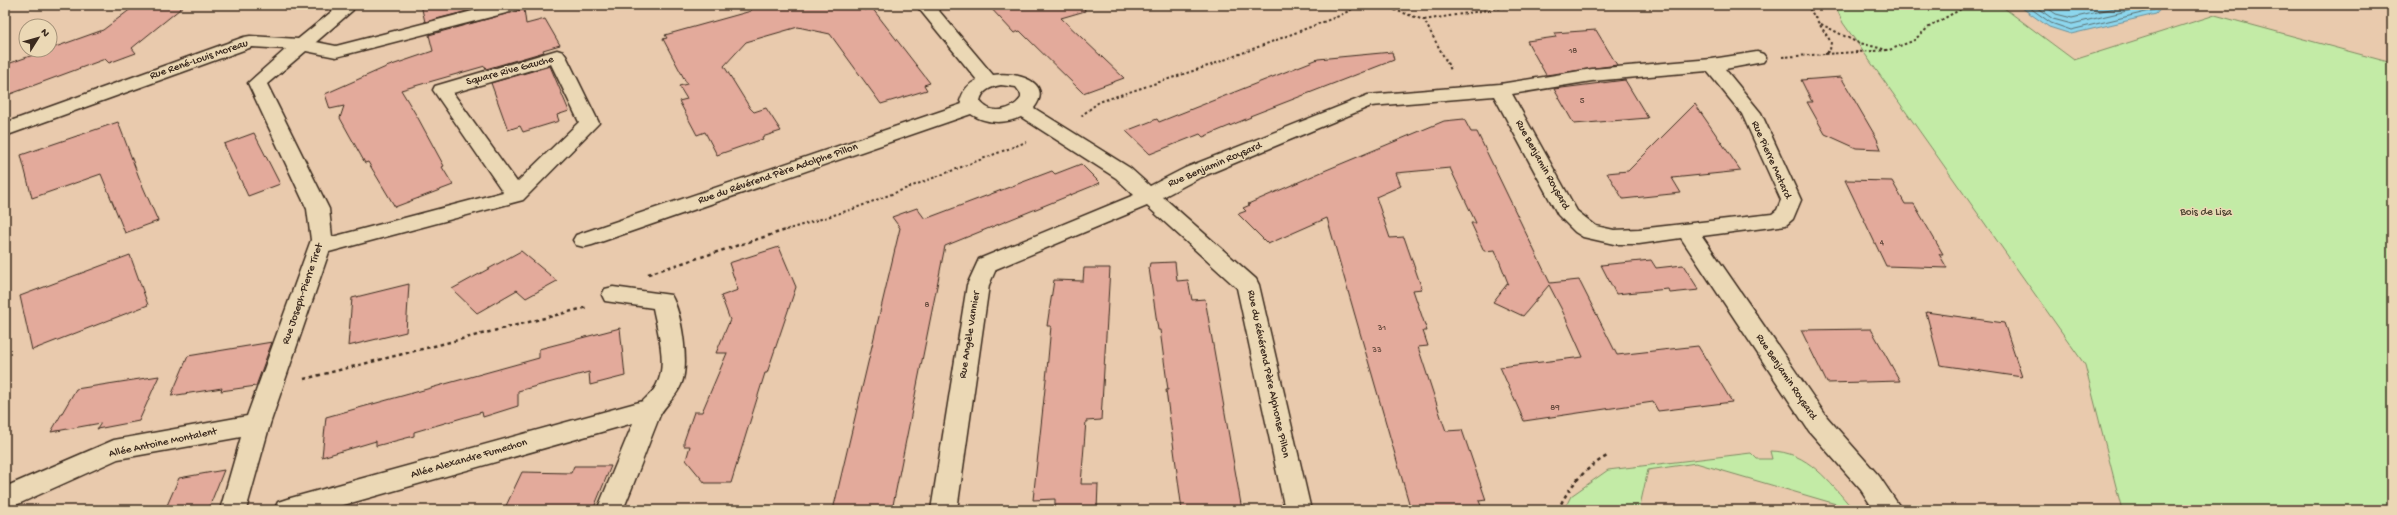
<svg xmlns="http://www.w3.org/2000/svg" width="2397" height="515" font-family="'Gochi Hand',sans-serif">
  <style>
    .green { fill: #c3eba6; stroke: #7f8a62 }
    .water { fill: #8cd6ed; stroke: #6c919a }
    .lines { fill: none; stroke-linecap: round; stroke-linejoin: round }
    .shore { stroke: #5b6f71; stroke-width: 1 }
    .building { fill: #e3aa9b; stroke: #3b2a1e }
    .minor-casing { stroke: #3b2a1e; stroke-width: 3 }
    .path-far1 { stroke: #3b2a1e; stroke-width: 2; stroke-dasharray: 2.5 2.5; stroke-linecap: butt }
    .path { stroke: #3b2a1e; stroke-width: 2.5; stroke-dasharray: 3.5 3.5; stroke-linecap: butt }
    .minor { fill: #ebd8b5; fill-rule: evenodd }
    .labels { text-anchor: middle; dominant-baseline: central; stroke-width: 3; stroke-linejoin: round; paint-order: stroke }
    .number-label { font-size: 9px; fill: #654a3d }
    .street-label { font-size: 11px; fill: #3b2a1e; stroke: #ebd8b5 }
    .park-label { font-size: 11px; fill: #4f4732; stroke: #ebd8b5 }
  </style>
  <rect width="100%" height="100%" fill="#e9caad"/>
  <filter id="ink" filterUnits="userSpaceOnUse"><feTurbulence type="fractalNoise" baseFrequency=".025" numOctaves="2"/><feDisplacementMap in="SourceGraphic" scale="8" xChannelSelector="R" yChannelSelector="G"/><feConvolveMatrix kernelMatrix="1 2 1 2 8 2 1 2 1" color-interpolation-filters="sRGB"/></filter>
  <g filter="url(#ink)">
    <g class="green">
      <polygon points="1835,5 2000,5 2074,60 2215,15 2392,63 2392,510 2122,510 2085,365 1843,23"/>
      <path d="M1770 451C1808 451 1829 482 1853 509L1696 463 1648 470 1639 510H1564L1571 496 1608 470 1751 453 1757 459H1772Z"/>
    </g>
    <polygon class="water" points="2022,5 2159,5 2162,7 2156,14 2071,34 2049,27 2022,8"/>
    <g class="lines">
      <g class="shore">
        <polyline points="2026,5 2051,23 2071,30 2154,10 2157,5"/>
        <polyline points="2033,5 2053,19 2072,24 2152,5"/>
        <polyline points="2043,5 2056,14 2072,18 2127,5"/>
      </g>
    </g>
    <g class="building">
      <polygon points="136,5 185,5 132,48 136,53 109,63 105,59 5,96 5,65 103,30"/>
      <polygon points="421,5 490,5 425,22"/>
      <polygon points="751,5 860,5 864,10 872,8 930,83 924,85 927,90 881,104 830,34 798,27 746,42 724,66 750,108 754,112 766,108 781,131 762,137 763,139 717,155 705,132 697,135 679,101 687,99 679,86 687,84 663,39 667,38 665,35 751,11"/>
      <polygon points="988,5 1084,5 1085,11 1061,18 1124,78 1083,93 1020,31 1014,33"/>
      <polygon points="524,9 526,24 545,19 560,45 543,50 544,52 486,69 485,66 401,90 418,118 444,166 442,167 453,185 395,207 368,162 365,163 340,118 344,106 330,109 325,94 386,67 433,51 429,35"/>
      <polygon points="1596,30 1617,65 1546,75 1527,41 1556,37 1554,33"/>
      <polygon points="1392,52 1394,60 1250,116 1251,117 1203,137 1200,134 1150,154 1126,131 1157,119 1159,122 1318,59"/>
      <polygon points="550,66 569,111 557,115 559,121 523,132 520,126 508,130 491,83"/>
      <polygon points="1841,77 1877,139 1881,149 1856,148 1825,134 1807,102 1812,102 1801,80"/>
      <polygon points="1625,80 1648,118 1574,124 1554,89"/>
      <polygon points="1695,104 1741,171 1672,178 1681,193 1623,199 1607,173 1628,171"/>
      <polygon points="1464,119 1471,132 1477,132 1550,283 1579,280 1617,355 1698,346 1732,402 1658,411 1653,402 1524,421 1500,367 1583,357 1562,310 1549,285 1523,316 1493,302 1508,283 1495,250 1484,251 1471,223 1476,223 1450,168 1396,173 1401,186 1376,197 1390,238 1404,237 1422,289 1413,290 1427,331 1423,331 1428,346 1418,347 1441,417 1446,431 1462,430 1486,500 1479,501 1483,510 1411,510 1327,218 1268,244 1238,214 1246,211 1243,208 1250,205 1248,204 1324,171 1444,121"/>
      <polygon points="118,122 140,180 158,221 125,233 101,174 32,198 21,155"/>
      <polygon points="254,133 280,184 248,196 224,144"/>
      <polygon points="1081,164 1100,183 945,246 892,510 833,510 900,228 892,217 917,208 925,219 1052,171 1055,174"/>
      <polygon points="1845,180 1892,181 1905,204 1914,204 1943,254 1939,254 1947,268 1886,266"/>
      <polygon points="779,247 796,287 767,373 765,373 731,483 705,483 686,460 690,446 684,446 684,441 694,412 702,412 727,353 716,353 730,320 721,296 738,290 729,263"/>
      <polygon points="521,251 557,281 526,298 517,290 477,313 452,289"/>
      <polygon points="130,255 148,305 32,350 20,296"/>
      <polygon points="1651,260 1656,268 1683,265 1699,290 1670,293 1668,289 1616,294 1601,265"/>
      <polygon points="1175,262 1177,281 1188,280 1192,300 1205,299 1242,510 1182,510 1166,390 1168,390 1160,330 1158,330 1149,268 1150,263"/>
      <polygon points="1084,268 1110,268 1101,420 1086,421 1081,484 1098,484 1097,510 1055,510 1055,499 1033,500 1047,370 1051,326 1047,326 1050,306 1054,280 1083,281"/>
      <polygon points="409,284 406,332 348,346 352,298"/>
      <polygon points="1926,312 2004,323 2022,377 1940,365"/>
      <polygon points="620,328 625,376 590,385 589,372 518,391 518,406 483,417 482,412 414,432 414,436 376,446 376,441 322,457 326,417 539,358 539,349"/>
      <polygon points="1871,329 1900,381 1827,383 1801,330"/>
      <polygon points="272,342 256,386 221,391 222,388 171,396 188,356"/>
      <polygon points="159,376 139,421 97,429 101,423 51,432 76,389"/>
      <polygon points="574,466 611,466 593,510 504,510 522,472 571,473"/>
      <polygon points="224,470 208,510 165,510 179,478"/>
    </g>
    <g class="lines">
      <defs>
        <g id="minor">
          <path d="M334 5H352L353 10 316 42 336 46 496 5H525L522 9 336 57 306 51 267 84 329 209 332 237 503 192 433 90 435 86 557 50 563 52 566 56 599 123 523 200 329 252 270 424 246 510H220L241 437 118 459 5 510V487L114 440 247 416 311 240 307 209 248 83 286 49 252 47 5 136V123L244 37 250 36 298 39 335 9ZM551 64 579 122 517 182 453 93Z"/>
          <path d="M916 5H934L993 75C1014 71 1055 81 1034 108L1130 168 1150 186 1185 168 1368 95 1500 84 1592 69 1712 59 1757 52 1763 54 1766 58 1763 62 1725 69 1761 113 1801 200 1793 219 1786 225 1702 236 1827 417 1879 476 1902 510H1874L1861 490 1809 431 1681 238 1639 244H1614L1583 237 1575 232 1558 215 1494 96 1371 106 1199 178 1163 197 1256 279 1259 285 1311 510H1285L1237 288 1147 206 996 269 989 285 957 510H931L967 285 979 259 1134 195 1116 178 1021 117C1005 124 986 124 971 114L592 245 584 247 576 245 573 240 576 235 962 104 960 101C963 91 968 84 977 80ZM1707 71 1742 114 1781 200 1777 210 1772 214 1639 229 1614 230 1596 226 1577 211 1512 94 1592 81ZM1001 85 1016 87 1021 94V98C1011 112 990 115 980 101 982 90 991 87 1001 85Z"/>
          <path d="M613 287 671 295C682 313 690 366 681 385 676 397 665 405 660 415 647 447 636 479 623 510H597L633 423 326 510H274L278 502 287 499 643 401C648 396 654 391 657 384 668 364 657 329 653 308L605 301 602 295 605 289Z"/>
        </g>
      </defs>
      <use href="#minor" class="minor-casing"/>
      <g class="path-far1">
        <polyline points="1380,5 1424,20 1451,70"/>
        <polyline points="1424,20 1519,5"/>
        <polyline points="1821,24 1856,42 1887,50"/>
        <polyline points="1825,54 1889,50 1913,41 1929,27 1968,5"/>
        <polyline points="1782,57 1825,54 1830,50 1831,42 1807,5"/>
        <polyline points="1081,116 1099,102 1211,65 1339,16 1360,5"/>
        <polyline points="786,230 853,209 1026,142"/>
      </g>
      <g class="path">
        <polyline points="648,274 789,229"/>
        <polyline points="304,379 588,307"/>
        <path d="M1558 510C1569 486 1584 469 1607 456"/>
      </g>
      <use href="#minor" class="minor"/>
    </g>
  </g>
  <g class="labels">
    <g class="number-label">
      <text x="1573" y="51">18</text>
      <text x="1582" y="101">5</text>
      <text x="1882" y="243">4</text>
      <text x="927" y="305">8</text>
      <text x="1382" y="328">31</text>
      <text x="1377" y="350">33</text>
      <text x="1555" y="408">89</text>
    </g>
    <g class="street-label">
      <text transform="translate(199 60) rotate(-19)">Rue René-Louis Moreau</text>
      <text transform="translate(510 71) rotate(-15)">Square Rive Gauche</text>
      <text transform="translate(1771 160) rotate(66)">Rue Pierre Matard</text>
      <text transform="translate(1215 165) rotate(-23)">Rue Benjamin Roysard</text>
      <text transform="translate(1542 165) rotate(61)">Rue Benjamin Roysard</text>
      <text transform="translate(778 174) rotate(-19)">Rue du Révérend Père Adolphe Pillon</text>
      <text transform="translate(303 294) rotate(-71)">Rue Joseph-Pierre Tiret</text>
      <text transform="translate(970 335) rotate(-81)">Rue Angèle Vannier</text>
      <text transform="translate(1268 374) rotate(78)">Rue du Révérend Père Alphonse Pillon</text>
      <text transform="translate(1786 377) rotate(56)">Rue Benjamin Roysard</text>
      <text transform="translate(163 443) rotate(-12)">Allée Antoine Montalent</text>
      <text transform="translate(469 459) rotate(-16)">Allée Alexandre Fumechon</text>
    </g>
    <g class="park-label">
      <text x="2206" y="213">Bois de Lisa</text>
    </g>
  </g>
  <rect width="2397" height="515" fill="none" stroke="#ebd8b5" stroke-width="20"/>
  <rect x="10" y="10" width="2377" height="495" fill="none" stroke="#3b2a1e" stroke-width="1.5" filter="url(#ink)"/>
  <g transform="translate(38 38) rotate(53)"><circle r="19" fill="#ebd8b5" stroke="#a59279"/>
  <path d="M0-3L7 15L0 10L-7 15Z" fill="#3b2a1e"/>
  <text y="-6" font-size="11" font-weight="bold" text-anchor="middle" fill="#3b2a1e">N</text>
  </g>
</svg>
